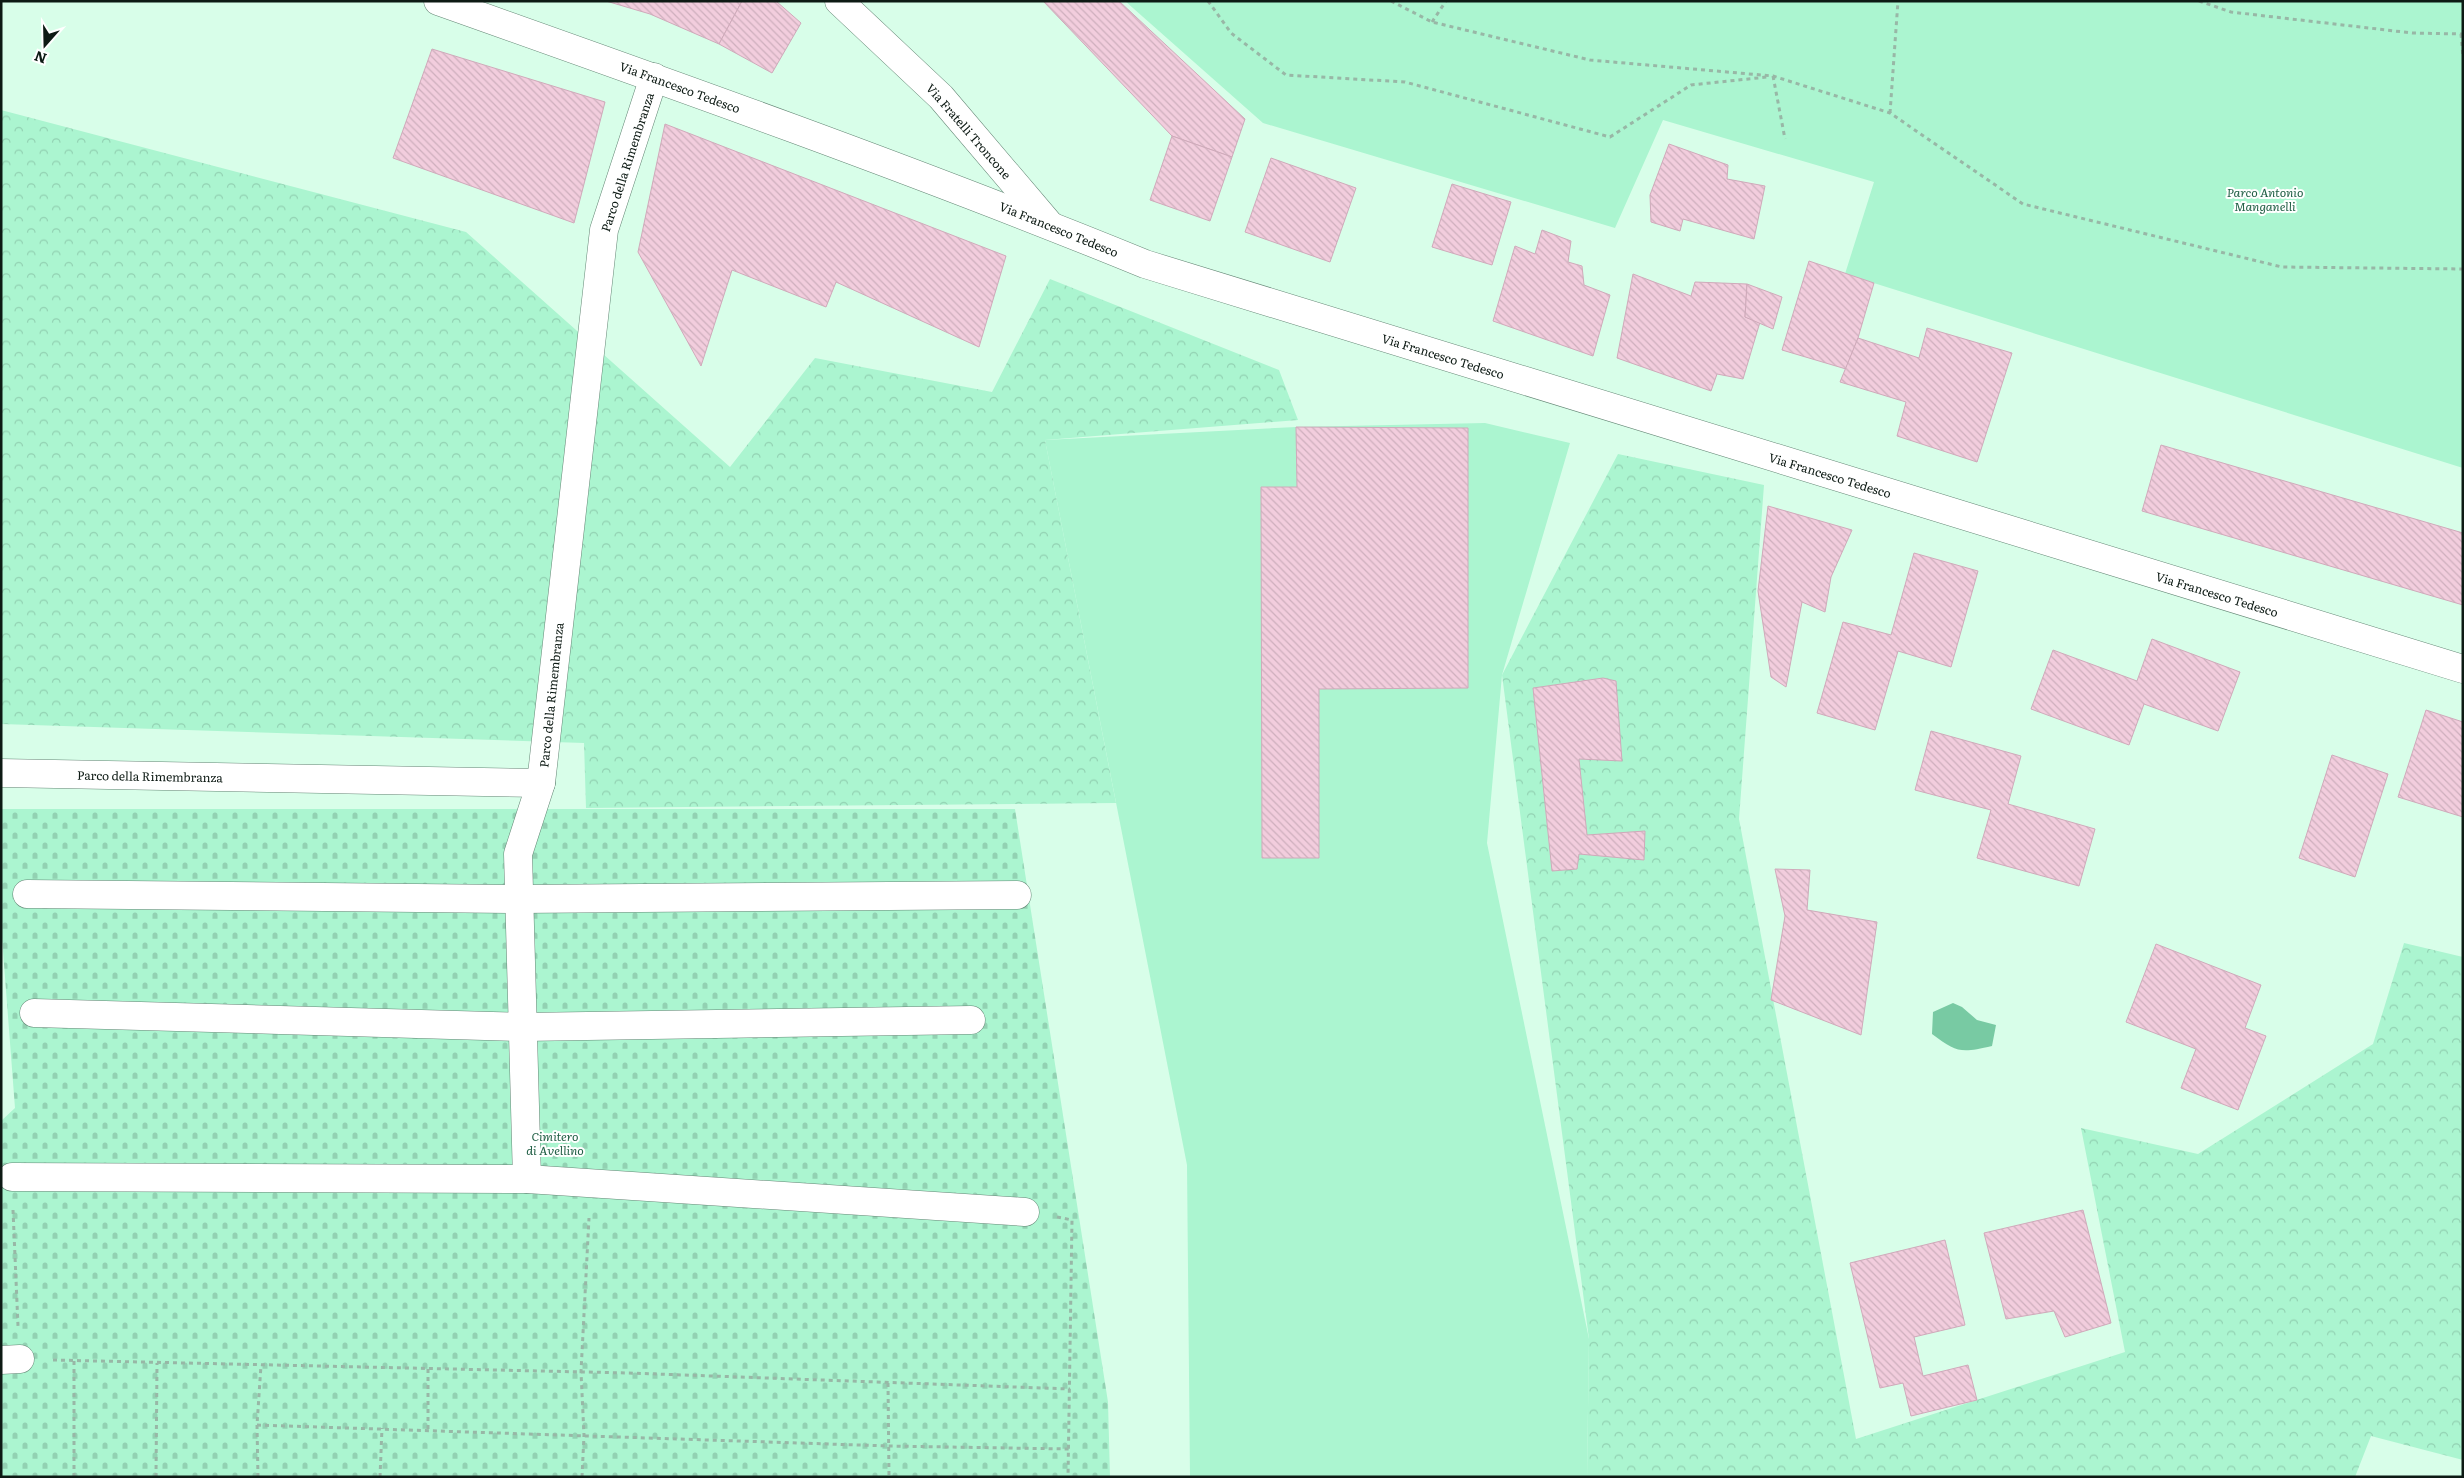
<svg xmlns="http://www.w3.org/2000/svg" width="2464" height="1478" font-family="Literata,serif">
  <style>
    .green { fill: #abf5d0 }
    .forest { fill: url(#forest-crowns) }
    .cemetery { fill: url(#cemetery-stones) }
    .water { fill: #78caa3 }
    .building { fill: url(#building-back-hatch); stroke: #cfaaba }
    .lines { fill: none; stroke-linecap: round; stroke-linejoin: round }
    .minor-casing { stroke: #658776; stroke-width: 29 }
    .path { stroke: #98b7a6; stroke-width: 3; stroke-dasharray: 4 4; stroke-linecap: butt }
    .minor { stroke: #fff; stroke-width: 28 }
    .labels { text-anchor: middle; dominant-baseline: central; stroke-width: 4; stroke-linejoin: round; paint-order: stroke }
    .street-label { font-size: 12px; fill: #0d1a14; stroke: #fff }
    .park-label { font-size: 12px; font-style: italic; fill: #226046; stroke: #fff }
  </style>
  <defs>
    <pattern id="forest-crowns" width="20" height="18" patternUnits="userSpaceOnUse" patternTransform="scale(1.25)"><rect width="20" height="18" fill="#abf5d0"/><path d="M2 6a3 3 0 1 1 6 0M12 15a3 3 0 1 1 6 0" fill="none" stroke="#92d1b2"/></pattern>
    <pattern id="cemetery-stones" width="16" height="16" patternUnits="userSpaceOnUse" patternTransform="scale(1.25)"><rect width="16" height="16" fill="#abf5d0"/><path d="M2 7V4a2 2 0 0 1 4 0v3zM10 15v-3a2 2 0 0 1 4 0v3z" fill="#92d1b2"/></pattern>
    <pattern id="building-back-hatch" width="6" height="6" patternUnits="userSpaceOnUse" patternTransform="scale(1.25)"><rect width="6" height="6" fill="#f2cddd"/><path d="M-1 5l2 2M0 0l6 6M5-1l2 2" fill="none" stroke="#ceafbd"/></pattern>
  </defs>
  <rect width="100%" height="100%" fill="#d8fee9"/>
  <g class="green">
    <polygon points="1125,1 2463,1 2463,468 1845,274 1874,182 1663,120 1615,228 1263,123"/>
    <polygon points="1485,423 1570,443 1502,675 1487,843 1589,1339 1587,1477 1190,1477 1187,1165 1045,440 1296,427"/>
  </g>
  <g class="forest">
    <polygon points="1,110 466,232 730,467 815,358 992,392 1050,279 1279,370 1298,420 1045,440 1116,803 586,808 584,743 1,724"/>
    <polygon points="1618,454 1764,485 1739,819 1856,1439 2125,1352 2081,1128 2198,1154 2373,1044 2404,943 2463,957 2463,1460 2371,1436 2355,1477 1587,1477 1589,1339 1502,675"/>
  </g>
  <polygon class="cemetery" points="1,809 1015,809 1108,1402 1110,1477 1,1477 1,1121 15,1108 1,925"/>
  <path class="water" d="M1953 1003 1962 1007 1977 1020 1996 1025 1992 1046C1961 1053 1957 1053 1932 1034L1933 1012Z"/>
  <g class="building">
    <polygon points="606,1 742,1 719,44 650,14"/>
    <polygon points="742,1 776,1 801,23 772,73 719,44"/>
    <polygon points="1043,1 1119,1 1245,119 1232,157 1172,136"/>
    <polygon points="432,49 605,102 574,223 393,158"/>
    <polygon points="665,124 1006,256 979,347 836,282 826,307 732,270 701,366 638,252"/>
    <polygon points="1172,136 1232,157 1210,221 1150,200"/>
    <polygon points="1669,144 1728,165 1727,179 1765,186 1754,239 1683,219 1680,231 1651,222 1650,195"/>
    <polygon points="1271,158 1356,188 1330,262 1245,232"/>
    <polygon points="1452,184 1511,202 1492,265 1432,247"/>
    <polygon points="1542,230 1571,241 1568,262 1582,266 1584,285 1610,295 1593,356 1493,321 1515,246 1535,254"/>
    <polygon points="1809,261 1874,283 1858,338 1846,369 1782,350"/>
    <polygon points="1633,274 1691,296 1695,282 1747,284 1745,317 1760,322 1743,379 1717,374 1711,391 1617,358"/>
    <polygon points="1747,284 1782,297 1773,329 1745,317"/>
    <polygon points="1927,328 2012,353 1977,462 1897,436 1906,402 1840,382 1858,338 1919,358"/>
    <polygon points="1296,427 1468,428 1468,688 1319,689 1319,858 1262,858 1261,487 1297,487"/>
    <polygon points="2161,445 2463,533 2463,605 2142,511"/>
    <polygon points="1768,506 1852,530 1831,577 1825,612 1802,602 1786,687 1771,677 1758,591"/>
    <polygon points="1914,553 1978,571 1951,667 1898,651 1875,730 1817,713 1843,622 1891,635"/>
    <polygon points="2152,639 2240,672 2218,731 2144,704 2129,745 2031,709 2053,650 2137,681"/>
    <polygon points="1603,678 1616,681 1622,761 1579,759 1587,835 1645,831 1644,860 1579,854 1577,869 1552,871 1533,688"/>
    <polygon points="2426,710 2463,722 2463,817 2398,797"/>
    <polygon points="1931,731 2021,756 2008,804 2095,829 2079,886 1977,858 1991,810 1915,790"/>
    <polygon points="2332,755 2388,774 2355,877 2299,858"/>
    <polygon points="1775,869 1810,870 1807,910 1877,922 1861,1035 1771,1000 1785,916"/>
    <polygon points="2156,944 2261,985 2245,1028 2266,1036 2238,1110 2181,1088 2196,1049 2126,1022"/>
    <polygon points="2083,1210 2111,1323 2065,1337 2054,1311 2006,1319 1984,1233"/>
    <polygon points="1945,1240 1965,1325 1914,1337 1923,1376 1968,1365 1977,1400 1911,1416 1903,1383 1880,1388 1850,1263"/>
  </g>
  <g class="lines">
    <defs>
      <g id="minor">
        <path d="M438 1C675 85 912 169 1145 264L2463 669"/>
        <polyline points="839,1 941,97 1049,224"/>
        <polyline points="1,773 541,783 604,230 654,77"/>
        <polyline points="27,894 519,899 1017,895"/>
        <polyline points="34,1013 523,1027 971,1020"/>
        <polyline points="12,1177 527,1179 518,854 541,783"/>
        <polyline points="527,1179 1025,1212"/>
        <polyline points="1,1360 20,1359"/>
      </g>
    </defs>
    <use href="#minor" class="minor-casing"/>
    <g class="path">
      <polyline points="1208,1 1231,33 1286,75 1405,82 1610,137 1691,85 1767,77"/>
      <polyline points="1391,1 1432,22 1590,60 1773,76 1890,113 2023,204 2282,267 2463,269"/>
      <polyline points="2199,1 2231,12 2412,33 2463,34"/>
      <polyline points="1432,22 1446,1"/>
      <polyline points="2461,34 2463,57"/>
      <polyline points="1773,76 1785,139"/>
      <polyline points="1890,113 1898,1"/>
      <polyline points="13,1210 18,1326"/>
      <polyline points="1057,1217 1072,1220 1068,1477"/>
      <polyline points="53,1360 629,1373 1070,1389"/>
      <polyline points="428,1369 428,1430"/>
      <polyline points="888,1383 889,1477"/>
      <polyline points="257,1425 889,1446 1069,1449"/>
      <polyline points="74,1477 74,1360"/>
      <polyline points="156,1477 157,1363"/>
      <polyline points="258,1477 257,1425 261,1365"/>
      <polyline points="380,1477 382,1428"/>
      <polyline points="582,1477 584,1435 581,1372 589,1218"/>
    </g>
    <use href="#minor" class="minor"/>
  </g>
  <g class="labels">
    <g class="street-label">
      <text transform="translate(680 87) rotate(20)">Via Francesco Tedesco</text>
      <text transform="translate(969 131) rotate(49)">Via Fratelli Troncone</text>
      <text transform="translate(627 162) rotate(-72)">Parco della Rimembranza</text>
      <text transform="translate(1059 229) rotate(22)">Via Francesco Tedesco</text>
      <text transform="translate(1443 356) rotate(17)">Via Francesco Tedesco</text>
      <text transform="translate(1830 475) rotate(17)">Via Francesco Tedesco</text>
      <text transform="translate(2217 594) rotate(17)">Via Francesco Tedesco</text>
      <text transform="translate(551 695) rotate(-84)">Parco della Rimembranza</text>
      <text transform="translate(150 776) rotate(1)">Parco della Rimembranza</text>
    </g>
    <g class="park-label">
      <text x="2265" y="192">Parco Antonio<tspan x="2265" dy="14">Manganelli</tspan></text>
      <text x="555" y="1136">Cimitero<tspan x="555" dy="14">di Avellino</tspan></text>
    </g>
  </g>
  <rect width="2464" height="1478" fill="none" stroke="#0d1a14" stroke-width="5"/>
  <g transform="translate(45 45) rotate(200)" stroke="#ffffff" stroke-width="4" paint-order="stroke">
  <path d="M0-4L9 19L0 12L-9 19Z" fill="#0d1a14"/>
  <text y="-8" font-size="14" font-weight="bold" text-anchor="middle" fill="#0d1a14">N</text>
  </g>
</svg>
